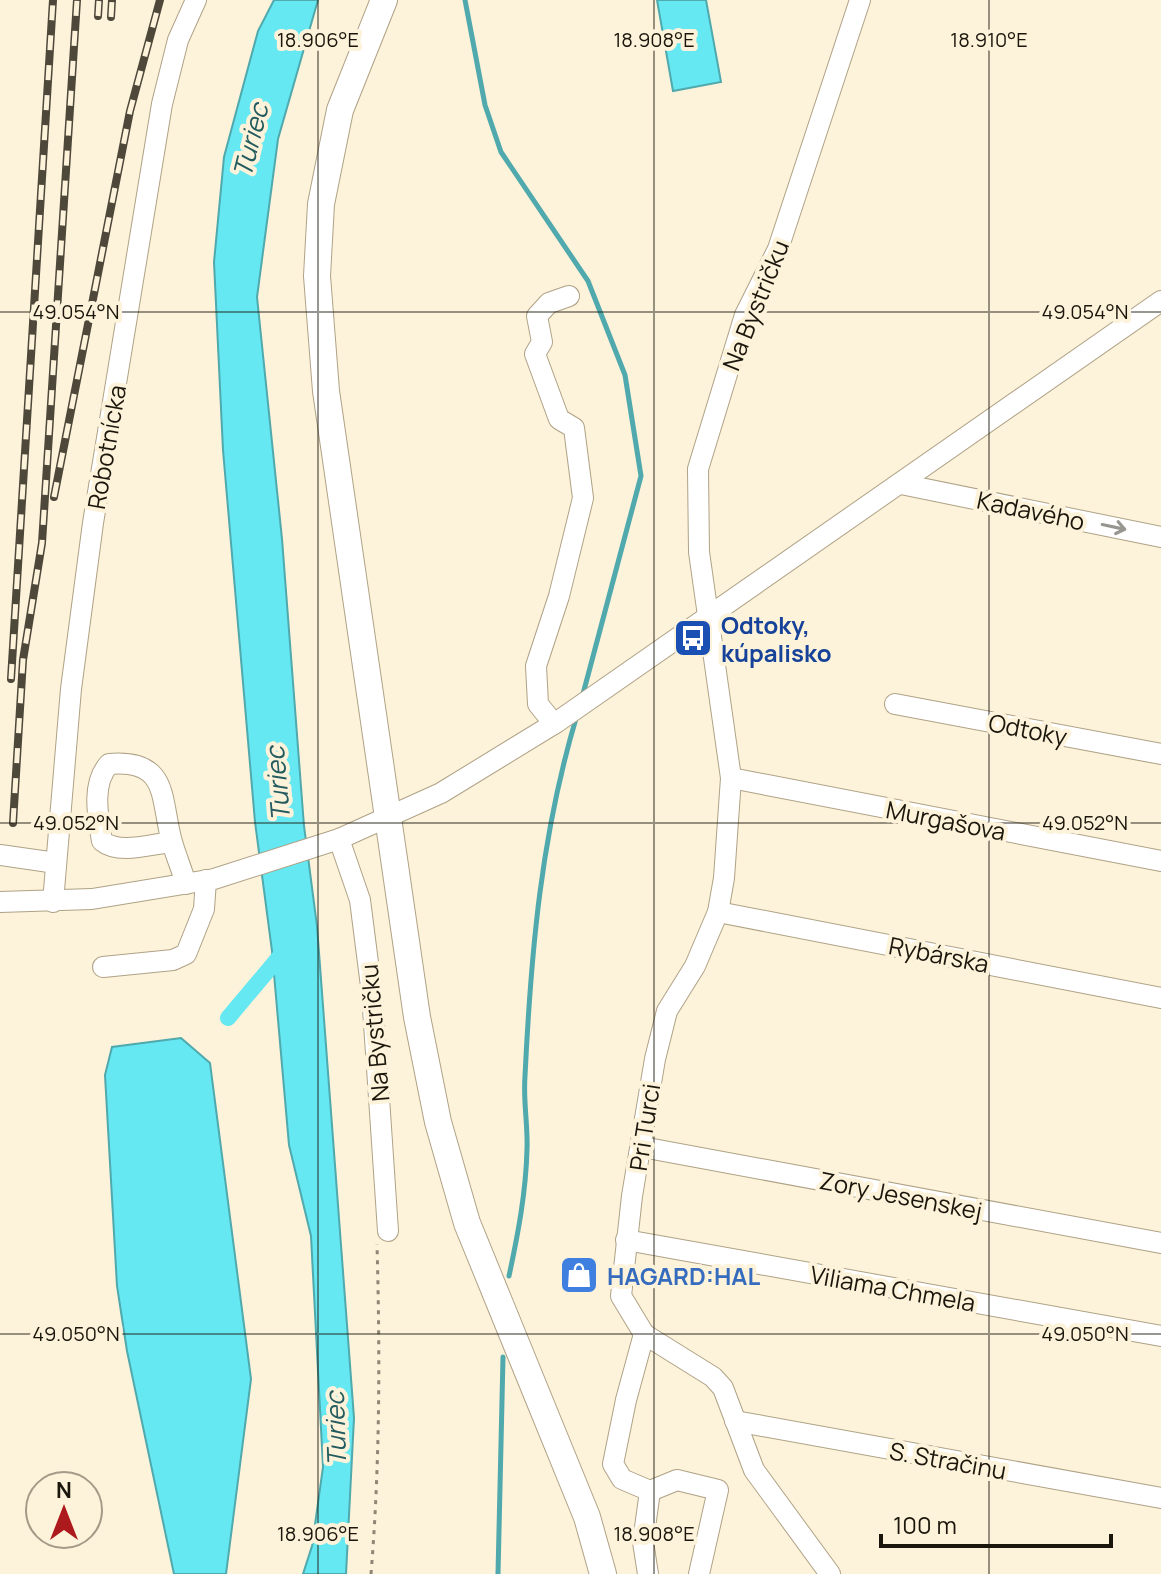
<svg xmlns="http://www.w3.org/2000/svg" width="1161" height="1574" font-family="Manrope,sans-serif">
  <style>
    .water { fill: #65e8f2; stroke: #4fa9ad; stroke-width: 2 }
    .lines { fill: none; stroke-linecap: round; stroke-linejoin: round }
    .stream { stroke: #4fa9ad; stroke-width: 5 }
    .canal { stroke: #65e8f2; stroke-width: 16 }
    .minor-casing { stroke: #afa286; stroke-width: 22 }
    .major-casing { stroke: #afa286; stroke-width: 28 }
    .path { stroke: #8f8775; stroke-width: 3; stroke-dasharray: 4 6; stroke-linecap: butt }
    .minor { stroke: #fff; stroke-width: 20 }
    .major { stroke: #fff; stroke-width: 26 }
    .rail-casing { stroke: #4e483a; stroke-width: 8 }
    .rail { stroke: #fdf2da; stroke-width: 5; stroke-dasharray: 15; stroke-linecap: butt }
    .oneway { stroke: #989691 }
    .ticks { fill: none; stroke: #1b160b; stroke-width: 2; stroke-opacity: 0.45 }
    .labels { text-anchor: middle; dominant-baseline: central; stroke-width: 8; stroke-linejoin: round; paint-order: stroke }
    .street-label { font-size: 24px; fill: #1b160b; stroke: #fdf2da }
    .transit-label { font-size: 24px; font-weight: bold; fill: #164399; stroke: #fdf2da; text-anchor: start }
    .shop-label { font-size: 24px; font-weight: bold; fill: #366cbe; stroke: #fdf2da; text-anchor: start }
    .water-label { font-size: 26px; font-style: italic; fill: #235b5f; stroke: #fdf2da }
    .ticks-label { font-size: 20px; text-anchor: middle; fill: #1b160b; stroke: #fdf2da; stroke-width: 8; stroke-linejoin: round; paint-order: stroke }
  </style>
  <rect width="100%" height="100%" fill="#fdf2da"/>
  <g class="water">
    <polygon points="274,0 318,0 278,139 257,297 282,539 304,826 317,926 354,1418 346,1574 303,1574 312,1546 323,1467 311,1236 289,1145 272,951 255,822 223,450 214,262 224,157 258,31"/>
    <polygon points="657,0 706,0 721,82 673,91"/>
    <polygon points="181,1038 210,1063 251,1379 226,1574 174,1574 127,1351 117,1286 105,1075 112,1047"/>
  </g>
  <g class="lines">
    <g class="stream">
      <polyline points="465,0 485,105 501,152 588,281 625,375 641,476 583,694"/>
      <path d="M509 1276C518 1234 526 1192 527 1149 528 1125 523 1101 525 1076 531 952 541 835 577 715"/>
      <polyline points="498,1574 503,1357"/>
    </g>
    <polyline class="canal" points="228,1018 286,949"/>
    <defs>
      <g id="minor">
        <polyline points="901,484 1161,537"/>
        <polyline points="895,704 1161,754"/>
        <polyline points="554,724 538,704 536,666 559,596 583,498 574,428 559,419 535,354 542,342 537,316 549,303 569,296"/>
        <polyline points="731,778 1161,861"/>
        <polyline points="339,839 360,900 372,994 388,1231"/>
        <path d="M172 842C151 844 119 855 102 841 98 817 91 784 109 764 170 759 160 799 172 842 176 856 182 870 186 884"/>
        <polyline points="0,855 56,863"/>
        <polyline points="0,902 92,899 214,879 339,839 441,793 557,722 1161,301"/>
        <polyline points="53,902 71,689 93,523 162,104 178,40 196,0"/>
        <polyline points="718,912 1161,998"/>
        <polyline points="103,967 173,960 186,954 204,909 206,880"/>
        <polyline points="642,1147 1161,1243"/>
        <polyline points="626,1240 1161,1336"/>
        <polyline points="644,1334 626,1400 613,1464 622,1479 650,1491 677,1480 718,1490 699,1574"/>
        <polyline points="735,1421 1161,1498"/>
        <polyline points="648,1574 643,1542 650,1491"/>
        <polyline points="830,1574 754,1470 723,1388 713,1377 644,1334 621,1296 632,1196 655,1059 667,1011 695,966 718,912 724,878 731,778 699,552 698,469 745,315 778,249 860,0"/>
      </g>
      <polyline id="major" points="384,0 340,110 321,204 317,276 326,391 417,1017 438,1122 467,1223 587,1517 603,1574"/>
    </defs>
    <use href="#minor" class="minor-casing"/>
    <use href="#major" class="major-casing"/>
    <path class="path" d="M371 1574C380 1463 380 1355 377 1244"/>
    <use href="#minor" class="minor"/>
    <use href="#major" class="major"/>
    <defs>
      <g id="rail">
        <polyline points="98,16 99,0"/>
        <polyline points="111,17 112,0"/>
        <polyline points="54,497 130,111 160,0"/>
        <polyline points="11,679 53,0"/>
        <polyline points="13,823 23,660 42,543 77,0"/>
      </g>
    </defs>
    <use href="#rail" class="rail-casing"/>
    <use href="#rail" class="rail"/>
  </g>
  <defs><path id="oneway-shaft" d="M-6 0H5M1.5-3L5.5 0L1.5 3" fill="none" stroke-width="1.6" stroke-linecap="round" stroke-linejoin="round" transform="scale(2)"/></defs>
  <use class="oneway" href="#oneway-shaft" transform="translate(1114 527) rotate(12)"/>
  <path class="ticks" d="M318 0V1574M654 0V1574M989 0V1574M0 312H1161M0 823H1161M0 1334H1161"/>
  <defs>
    <symbol id="bus-square" viewBox="-11 -11 22 22"><rect x="-9" y="-9" width="18" height="18" rx="4" fill="#1a4fb4" stroke="#fdf2da"/><path d="M-5-6H5V4H4V6H2V4H-2V6H-4V4H-5ZM-3.5-4V0h7V-4ZM-3.5 1.2v1.5H-2V1.2ZM2 1.2v1.5H3.5V1.2Z" fill="#fff"/></symbol>
    <symbol id="shop-square" viewBox="-11 -11 22 22"><rect x="-9" y="-9" width="18" height="18" rx="4" fill="#3f7fe0" stroke="#fdf2da"/><path d="M-5-2.5h2.3a2.7 3.5 0 0 1 5.4 0H5L5.5 6h-11ZM-1.5-2.5h3a1.5 2.3 0 0 0-3 0Z" fill="#fff"/></symbol>
  </defs>
  <g fill-rule="evenodd">
    <use href="#bus-square" x="671" y="616" width="44" height="44"/>
    <use href="#shop-square" x="557" y="1253" width="44" height="44"/>
  </g>
  <g class="labels">
    <g class="street-label">
      <text transform="translate(755 305) rotate(-68)">Na Bystričku</text>
      <text transform="translate(106 447) rotate(-80)">Robotnícka</text>
      <text transform="translate(1031 510) rotate(12)">Kadavého</text>
      <text transform="translate(1028 729) rotate(11)">Odtoky</text>
      <text transform="translate(946 820) rotate(11)">Murgašova</text>
      <text transform="translate(939 954) rotate(11)">Rybárska</text>
      <text transform="translate(374 1033) rotate(-95)">Na Bystričku</text>
      <text transform="translate(644 1127) rotate(-81)">Pri Turci</text>
      <text transform="translate(901 1195) rotate(11)">Zory Jesenskej</text>
      <text transform="translate(893 1288) rotate(10)">Viliama Chmela</text>
      <text transform="translate(948 1460) rotate(10)">S. Stračinu</text>
    </g>
    <g class="transit-label">
      <text x="721" y="624">Odtoky,<tspan x="721" dy="28">kúpalisko</tspan></text>
    </g>
    <g class="shop-label">
      <text x="607" y="1275">HAGARD:HAL</text>
    </g>
    <g class="water-label">
      <text transform="translate(250 140) rotate(-76)">Turiec</text>
      <text transform="translate(277 784) rotate(-95)">Turiec</text>
      <text transform="translate(335 1429) rotate(-92)">Turiec</text>
    </g>
  </g>
  <g class="ticks-label">
    <text x="318" y="47">18.906°E</text>
    <text x="654" y="47">18.908°E</text>
    <text x="989" y="47">18.910°E</text>
    <text x="76" y="319">49.054°N</text>
    <text x="1085" y="319">49.054°N</text>
    <text x="76" y="830">49.052°N</text>
    <text x="1085" y="830">49.052°N</text>
    <text x="76" y="1341">49.050°N</text>
    <text x="1085" y="1341">49.050°N</text>
    <text x="318" y="1541">18.906°E</text>
    <text x="654" y="1541">18.908°E</text>
  </g>
  <g transform="translate(64 1510)"><circle r="38" fill="#fdf2da" stroke="#a39a87" stroke-width="2"/>
  <path d="M0-6L14 30L0 20L-14 30Z" fill="#ac1a1d"/>
  <text y="-12" font-size="22" font-weight="bold" text-anchor="middle" fill="#1b160b">N</text>
  </g>
  <path d="M881 1534v12h230v-12" fill="none" stroke="#1b160b" stroke-width="4"/>
  <text x="893" y="1534" font-size="24" fill="#1b160b" stroke="#fdf2da" stroke-width="6" paint-order="stroke">100 m</text>
</svg>
